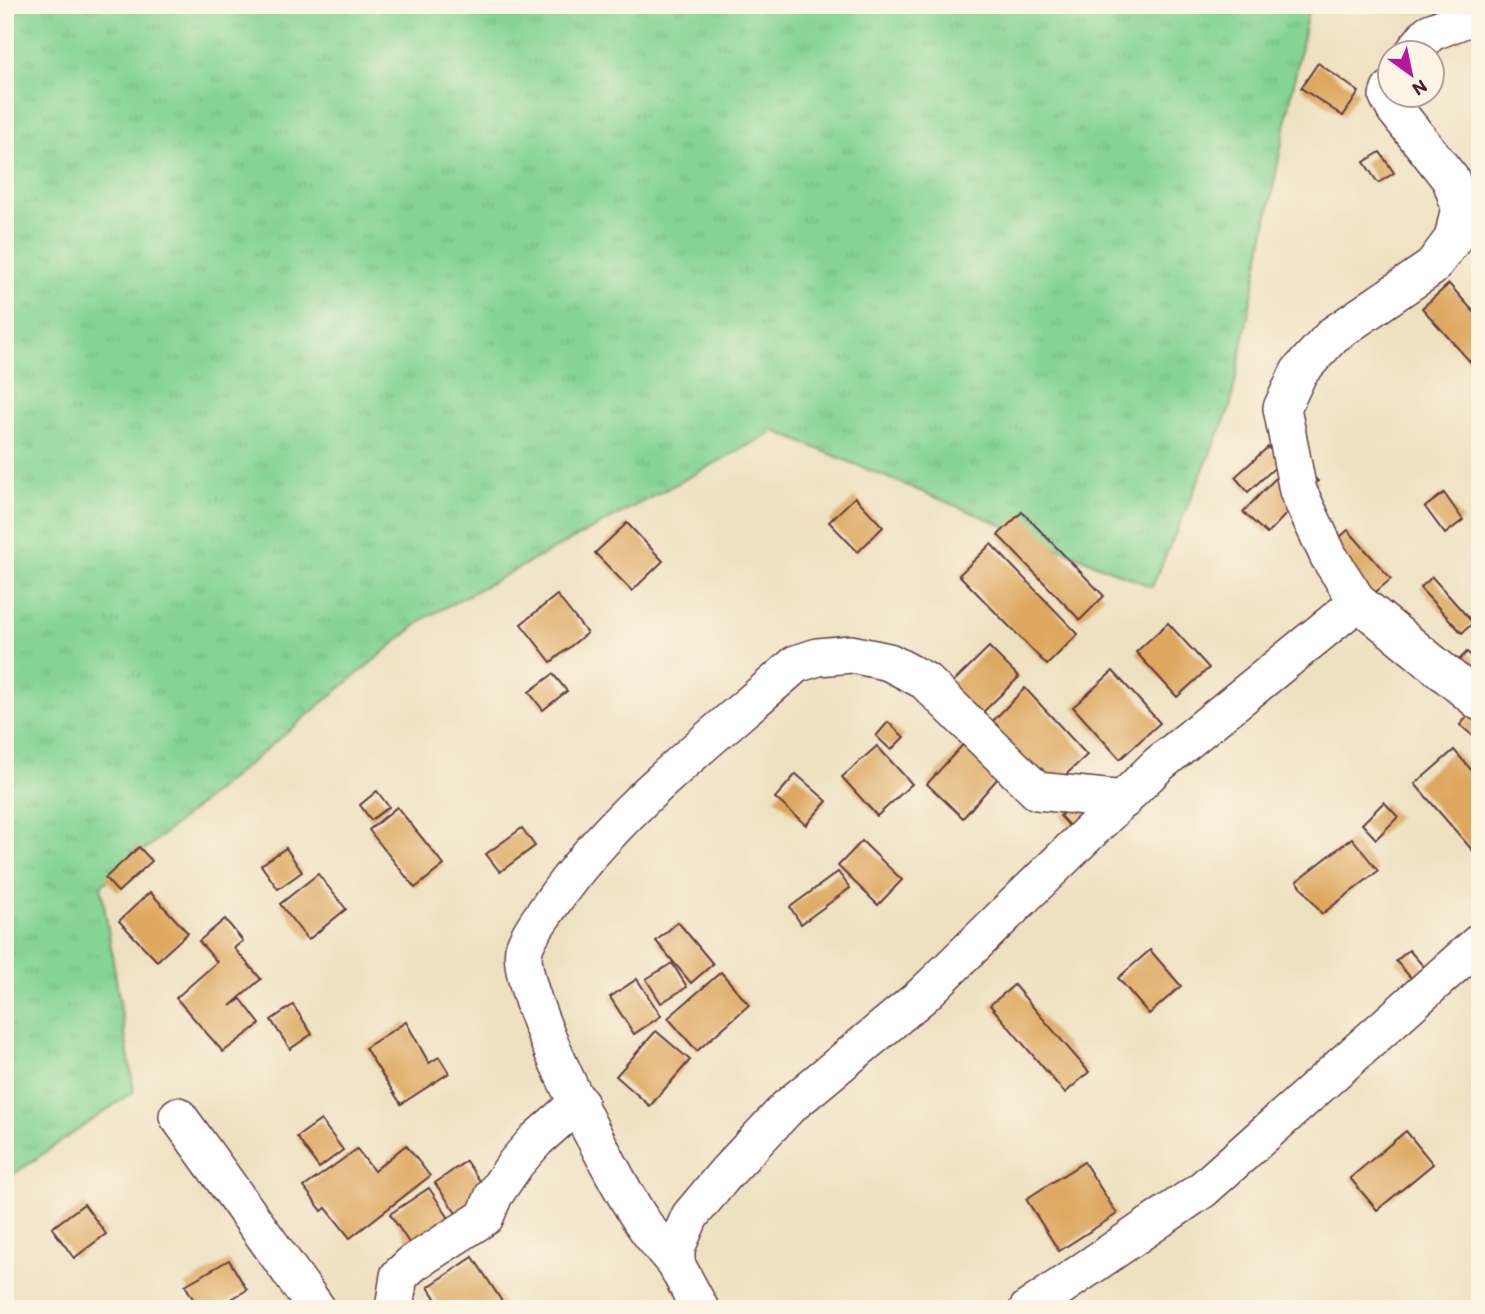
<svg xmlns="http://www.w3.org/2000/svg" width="1485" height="1314" font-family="Itim,sans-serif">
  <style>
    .grass { fill: url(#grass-tufts); stroke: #687a60; stroke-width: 2 }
    .building { fill: #dda75f }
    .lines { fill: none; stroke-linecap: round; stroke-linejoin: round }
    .minor-casing { stroke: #633c42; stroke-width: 40 }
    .minor { stroke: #fff; stroke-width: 37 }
  </style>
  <defs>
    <pattern id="grass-tufts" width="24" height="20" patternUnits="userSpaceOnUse" patternTransform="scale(1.75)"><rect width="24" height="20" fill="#85d494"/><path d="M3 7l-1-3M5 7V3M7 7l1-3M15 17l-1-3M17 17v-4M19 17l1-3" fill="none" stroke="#74b680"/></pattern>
  </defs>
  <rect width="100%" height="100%" fill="#fcf5e5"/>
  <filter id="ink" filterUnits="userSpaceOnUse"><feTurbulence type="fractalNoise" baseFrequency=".0143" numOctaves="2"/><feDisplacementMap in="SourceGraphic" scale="14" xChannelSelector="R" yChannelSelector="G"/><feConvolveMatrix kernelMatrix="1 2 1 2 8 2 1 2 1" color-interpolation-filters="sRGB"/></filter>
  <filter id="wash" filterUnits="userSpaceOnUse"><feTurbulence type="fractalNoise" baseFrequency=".00686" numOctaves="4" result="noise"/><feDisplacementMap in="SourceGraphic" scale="28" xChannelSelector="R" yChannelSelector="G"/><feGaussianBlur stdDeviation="1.57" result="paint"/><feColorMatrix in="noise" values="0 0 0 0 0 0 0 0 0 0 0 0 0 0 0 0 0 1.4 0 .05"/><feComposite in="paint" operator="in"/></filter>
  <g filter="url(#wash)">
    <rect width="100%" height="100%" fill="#eee1c1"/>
    <polygon class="grass" points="5,5 1309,5 1230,408 1152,587 775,431 425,618 101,886 134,1091 5,1180"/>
    <g id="blocks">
      <g class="building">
        <polygon points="1426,5 1458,5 1449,21"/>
        <polygon points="1318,63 1359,92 1343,116 1301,88"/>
        <polygon points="1380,152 1394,173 1378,183 1364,162"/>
        <polygon points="1449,284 1480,319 1480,373 1422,308"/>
        <polygon points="1268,447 1281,462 1248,492 1235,477"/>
        <polygon points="1294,459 1318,481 1267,534 1243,512"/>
        <polygon points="1444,493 1463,520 1445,534 1425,507"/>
        <polygon points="855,497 883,527 858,552 829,522"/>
        <polygon points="1022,512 1104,596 1080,620 998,535"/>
        <polygon points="627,523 663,561 632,591 595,553"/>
        <polygon points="1348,530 1391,579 1365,601 1323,552"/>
        <polygon points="991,544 1078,634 1047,665 959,575"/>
        <polygon points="1432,577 1473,623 1462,633 1420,588"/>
        <polygon points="557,595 587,633 551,662 521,624"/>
        <polygon points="1168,623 1209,668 1177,697 1136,652"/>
        <polygon points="1480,640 1480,654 1473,647"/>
        <polygon points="989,647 1019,677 975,720 945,690"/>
        <polygon points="1467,652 1480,664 1480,691 1454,665"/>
        <polygon points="1113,671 1160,723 1120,759 1073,707"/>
        <polygon points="553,674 567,691 543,710 529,692"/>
        <polygon points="1025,688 1087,755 1044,795 983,731"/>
        <polygon points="1476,706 1480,710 1480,731 1474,737 1460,725"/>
        <polygon points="888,722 904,737 891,750 876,736"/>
        <polygon points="969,738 1005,770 963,818 927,784"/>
        <polygon points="877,746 912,784 877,816 842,777"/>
        <polygon points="1454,750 1480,780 1480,845 1473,851 1415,784"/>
        <polygon points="796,774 827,801 806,825 775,798"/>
        <polygon points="1091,787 1106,803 1075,832 1060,816"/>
        <polygon points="377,791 389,807 371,820 360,805"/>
        <polygon points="1384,802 1398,817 1376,839 1362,824"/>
        <polygon points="397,807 444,865 415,888 369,830"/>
        <polygon points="522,828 535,846 500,872 486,854"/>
        <polygon points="1352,838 1378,871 1322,914 1297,881"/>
        <polygon points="862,841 902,880 878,905 838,866"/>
        <polygon points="139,847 152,861 118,892 105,878"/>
        <polygon points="286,848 302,872 278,889 261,865"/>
        <polygon points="838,872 850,888 801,924 790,907"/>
        <polygon points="318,874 346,909 308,940 280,904"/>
        <polygon points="150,892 188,933 157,961 119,921"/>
        <polygon points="225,919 243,941 234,948 261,979 230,1006 241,999 260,1024 223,1052 176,998 217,962 199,941"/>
        <polygon points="678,922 713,964 691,983 656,941"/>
        <polygon points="1150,950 1181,986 1149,1014 1118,978"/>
        <polygon points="1409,950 1424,967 1411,978 1396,961"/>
        <polygon points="672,963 687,987 661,1003 646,979"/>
        <polygon points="721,972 749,1005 697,1051 668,1018"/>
        <polygon points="637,979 661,1016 634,1034 610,997"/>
        <polygon points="1014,985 1089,1072 1065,1093 990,1005"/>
        <polygon points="293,1005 312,1034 290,1049 271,1020"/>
        <polygon points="406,1022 429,1063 439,1057 449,1073 401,1104 365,1048"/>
        <polygon points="656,1031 690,1060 650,1106 616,1076"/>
        <polygon points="321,1120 343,1150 319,1168 297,1137"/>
        <polygon points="1406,1131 1433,1164 1377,1210 1350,1178"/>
        <polygon points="406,1145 430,1176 350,1238 326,1208 322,1211 304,1187 357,1149 374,1171"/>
        <polygon points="466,1161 503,1214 472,1236 435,1183"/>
        <polygon points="1084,1162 1117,1214 1059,1251 1026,1199"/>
        <polygon points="429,1188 464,1241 425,1267 390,1214"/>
        <polygon points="84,1204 106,1234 74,1258 52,1228"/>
        <polygon points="473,1257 505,1306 501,1309 442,1309 428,1287"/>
        <polygon points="229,1260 247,1290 214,1309 199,1309 185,1285"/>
      </g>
    </g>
  </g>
  <g filter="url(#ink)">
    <use href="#blocks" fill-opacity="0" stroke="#633c42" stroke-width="2"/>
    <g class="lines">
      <defs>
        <g id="minor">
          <polyline points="1414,52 1429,33 1480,13"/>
          <polyline points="1390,90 1388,96 1395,109 1451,180 1460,207 1453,239 1431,268 1333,335 1299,372 1282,408 1298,491 1329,557 1358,602 1480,702"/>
          <polyline points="178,1116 317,1309"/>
          <path d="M676 1264C665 1251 653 1238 643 1223 616 1184 513 990 524 949 528 934 542 917 551 904 616 810 711 739 796 664L818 657 851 654 889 662 925 681 1037 791 1124 800"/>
          <polyline points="394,1309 399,1276 413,1263 485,1217 494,1195 516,1163 536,1140 579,1102"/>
          <polyline points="700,1309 676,1264 676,1248 690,1216 725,1174 788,1107 923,995 1159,764 1358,602"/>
          <polyline points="1028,1309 1202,1190 1480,942"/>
        </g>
      </defs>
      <use href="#minor" class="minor-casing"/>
      <use href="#minor" class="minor"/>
    </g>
  </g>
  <rect width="1485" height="1314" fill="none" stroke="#fcf5e5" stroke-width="28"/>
  <g transform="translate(1411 74) rotate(147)"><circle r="33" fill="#fcf5e5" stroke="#b59f9b" stroke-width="2"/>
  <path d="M0-5L12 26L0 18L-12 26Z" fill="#b5179e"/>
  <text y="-10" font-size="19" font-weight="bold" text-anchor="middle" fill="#4a1f2b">N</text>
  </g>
</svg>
